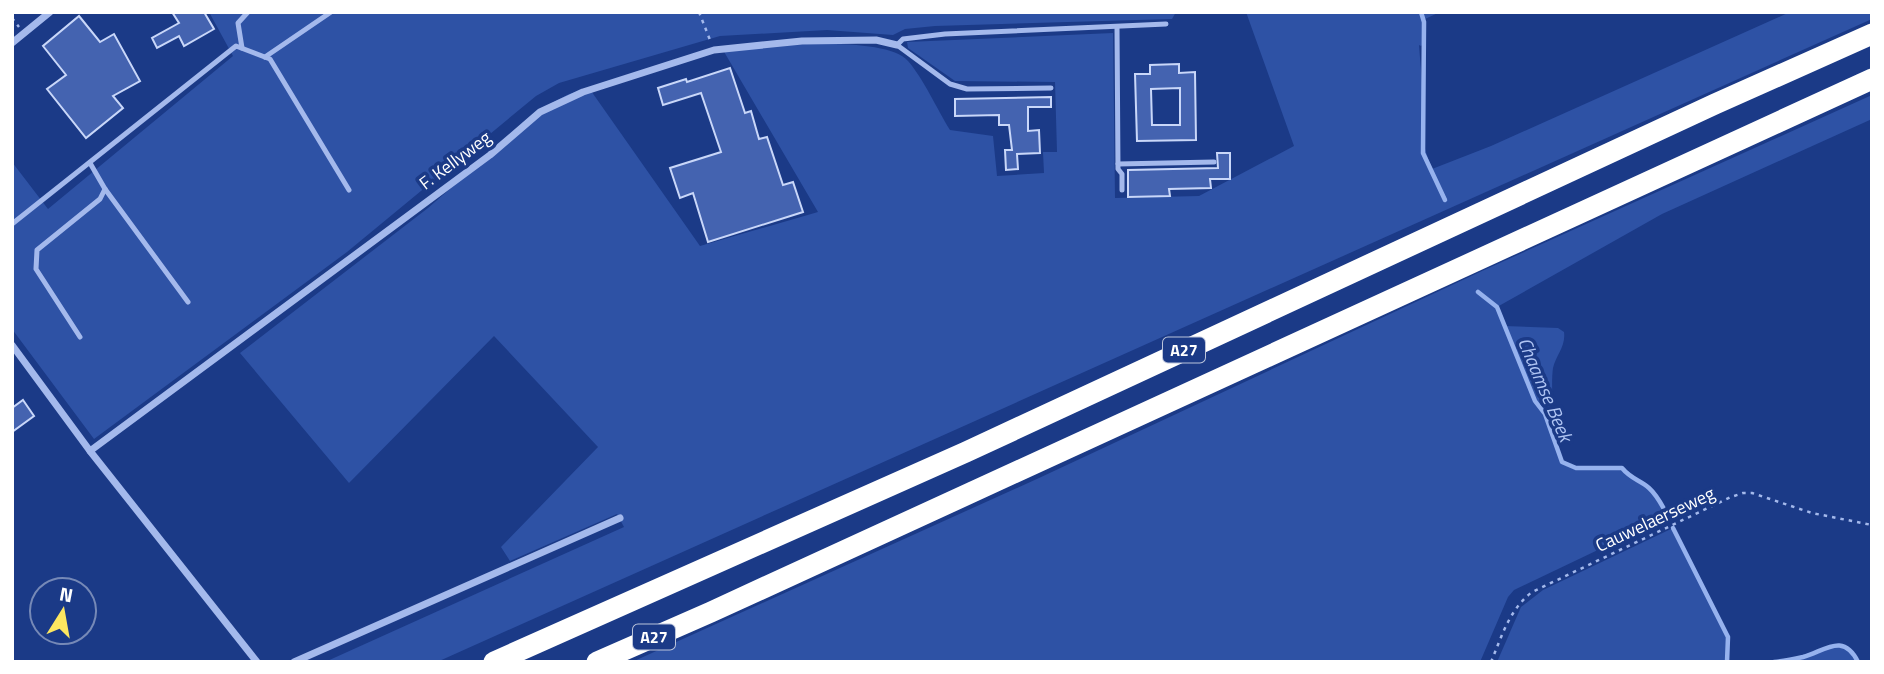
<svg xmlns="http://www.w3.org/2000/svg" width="1884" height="674" font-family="'Titillium Web',sans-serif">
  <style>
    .green { fill: #2e52a5 }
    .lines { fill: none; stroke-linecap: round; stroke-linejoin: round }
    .stream { stroke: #96b2ee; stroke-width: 4.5 }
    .building { fill: #4463b0; stroke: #c9d7f9; stroke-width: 2; fill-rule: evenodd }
    .path { stroke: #a4b9ec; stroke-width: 2.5; stroke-dasharray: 3.5 5; stroke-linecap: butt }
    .service { stroke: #a4b9ec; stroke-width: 5 }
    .minor { stroke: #a4b9ec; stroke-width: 7 }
    .motorway { stroke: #fff; stroke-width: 21 }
    .labels { text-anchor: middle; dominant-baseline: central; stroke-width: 7; stroke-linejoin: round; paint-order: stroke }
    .shield { fill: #1b3a87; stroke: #bbc4db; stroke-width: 2 }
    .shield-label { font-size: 16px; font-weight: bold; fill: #fff }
    .street-label { font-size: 18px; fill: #fff; stroke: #1b3a87 }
    .water-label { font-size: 19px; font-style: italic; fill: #afc4f3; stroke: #1b3a87 }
  </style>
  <rect width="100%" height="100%" fill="#1b3a87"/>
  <g class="green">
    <polygon points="209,12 1176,12 1172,19 935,26 905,29 893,35 827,30 720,36 559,83 536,96 347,252 94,439 12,329 12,162 48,209 233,56"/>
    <path d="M1246 12H1440L1425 19 1426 41 1421 46 1419 45C1420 60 1422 76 1422 91 1422 124 1419 137 1432 169L1491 146 1790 12H1872V19L437 662H325L624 527 617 514 510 561 501 547 598 447 494 336 349 483 240 353 428 208 544 107 569 94 589 88 700 246 818 212 723 50C760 46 884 34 908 61 923 78 937 109 950 130L993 136 997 176 1044 173 1043 152H1057L1055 82 955 81 908 48 907 42 1113 33 1115 198 1199 196 1294 146Z"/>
    <path d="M1872 95V119L1662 214 1497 307 1504 326 1558 328 1564 332C1566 346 1556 355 1553 368 1550 389 1555 442 1562 462L1576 468H1622C1631 479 1640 480 1649 488 1658 496 1662 506 1667 517L1514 590 1508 597 1480 662H632L1039 478 1482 271Z"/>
    <polygon points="1673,528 1728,637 1727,662 1497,662 1521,607 1543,590"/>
    <path d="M1832 645C1845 647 1852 649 1858 662H1774L1806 656Z"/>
  </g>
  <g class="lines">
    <g class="stream">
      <polyline points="1421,12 1424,22 1423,153 1445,200"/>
      <path d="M1478 292 1497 307 1535 401 1545 414 1562 462 1576 468H1622C1631 479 1640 480 1649 488 1658 496 1662 506 1668 516"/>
      <polyline points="1673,528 1728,637 1727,662"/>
      <path d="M1774 662C1784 661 1794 659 1803 657 1825 651 1843 632 1858 662"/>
    </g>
  </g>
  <g class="building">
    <polygon points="172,12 204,12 214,29 184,46 179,36 157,48 152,38 179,23"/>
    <polygon points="79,16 100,42 114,34 140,81 113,96 123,108 86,138 47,89 66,75 43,46"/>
    <path d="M1179 64V73L1195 72 1196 140 1137 141 1135 74H1150V65ZM1180 88V125H1152L1151 89Z"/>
    <polygon points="730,68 745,113 751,111 759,139 767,137 783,185 793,182 803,212 708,242 693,193 680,198 670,168 721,152 701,93 663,105 658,88 686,79 687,82"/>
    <polygon points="1051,97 1051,107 1028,107 1028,131 1039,130 1040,153 1017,154 1018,169 1006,170 1005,150 1012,150 1009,125 999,125 999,115 955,116 955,99"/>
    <polygon points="1217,153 1230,153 1230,179 1210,179 1211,188 1169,189 1170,196 1128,197 1128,170 1218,168"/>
    <polygon points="23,400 34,416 12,432 12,408"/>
  </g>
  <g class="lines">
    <g class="path">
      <polyline points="699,12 710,40"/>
      <polyline points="12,18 19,27"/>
      <path d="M1491 662C1502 636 1509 610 1532 592L1731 497 1743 493H1752L1812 513 1872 525"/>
    </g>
    <g class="service">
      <polyline points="1117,27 1118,169 1122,174 1122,190"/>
      <polyline points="242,48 238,23 248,12"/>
      <polyline points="265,57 331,12"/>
      <polyline points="1051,88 967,89 950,84 897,45 903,39 945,34 1166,24"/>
      <polyline points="90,163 105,189 188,302"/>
      <polyline points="1118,164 1214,162"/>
      <polyline points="12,224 236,46 270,59 349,190"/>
      <polyline points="80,337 36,269 37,250 100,199 105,189"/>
    </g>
    <g class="minor">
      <polyline points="12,43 50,12"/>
      <polyline points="12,345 90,451 257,662"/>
      <polyline points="90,451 490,155 540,112 583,92 714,50 802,41 876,40 897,45"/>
      <polyline points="294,662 620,518"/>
    </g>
    <g class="motorway">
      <polyline points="494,662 966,452 1715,104 1872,34"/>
      <polyline points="597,662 711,612 1872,79"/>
    </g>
  </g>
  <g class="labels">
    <g class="shield">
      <rect x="1163" y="337.5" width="42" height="25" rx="5"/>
      <rect x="633" y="624.5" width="42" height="25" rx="5"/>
    </g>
    <g class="shield-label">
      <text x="1184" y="350">A27</text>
      <text x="654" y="637">A27</text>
    </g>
    <g class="street-label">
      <text transform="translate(455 160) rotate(-37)">F. Kellyweg</text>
      <text transform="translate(1655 519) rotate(-25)">Cauwelaerseweg</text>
    </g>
    <g class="water-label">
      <text transform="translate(1546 389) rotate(67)">Chaamse Beek</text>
    </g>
  </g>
  <rect width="1884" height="674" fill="none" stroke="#ffffff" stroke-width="28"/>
  <g transform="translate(63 611) rotate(11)"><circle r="33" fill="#1b3a87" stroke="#7689b7" stroke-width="2"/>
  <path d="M0-5L12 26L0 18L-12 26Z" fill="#fde760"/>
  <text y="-10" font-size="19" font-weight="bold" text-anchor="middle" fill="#ffffff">N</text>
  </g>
</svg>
